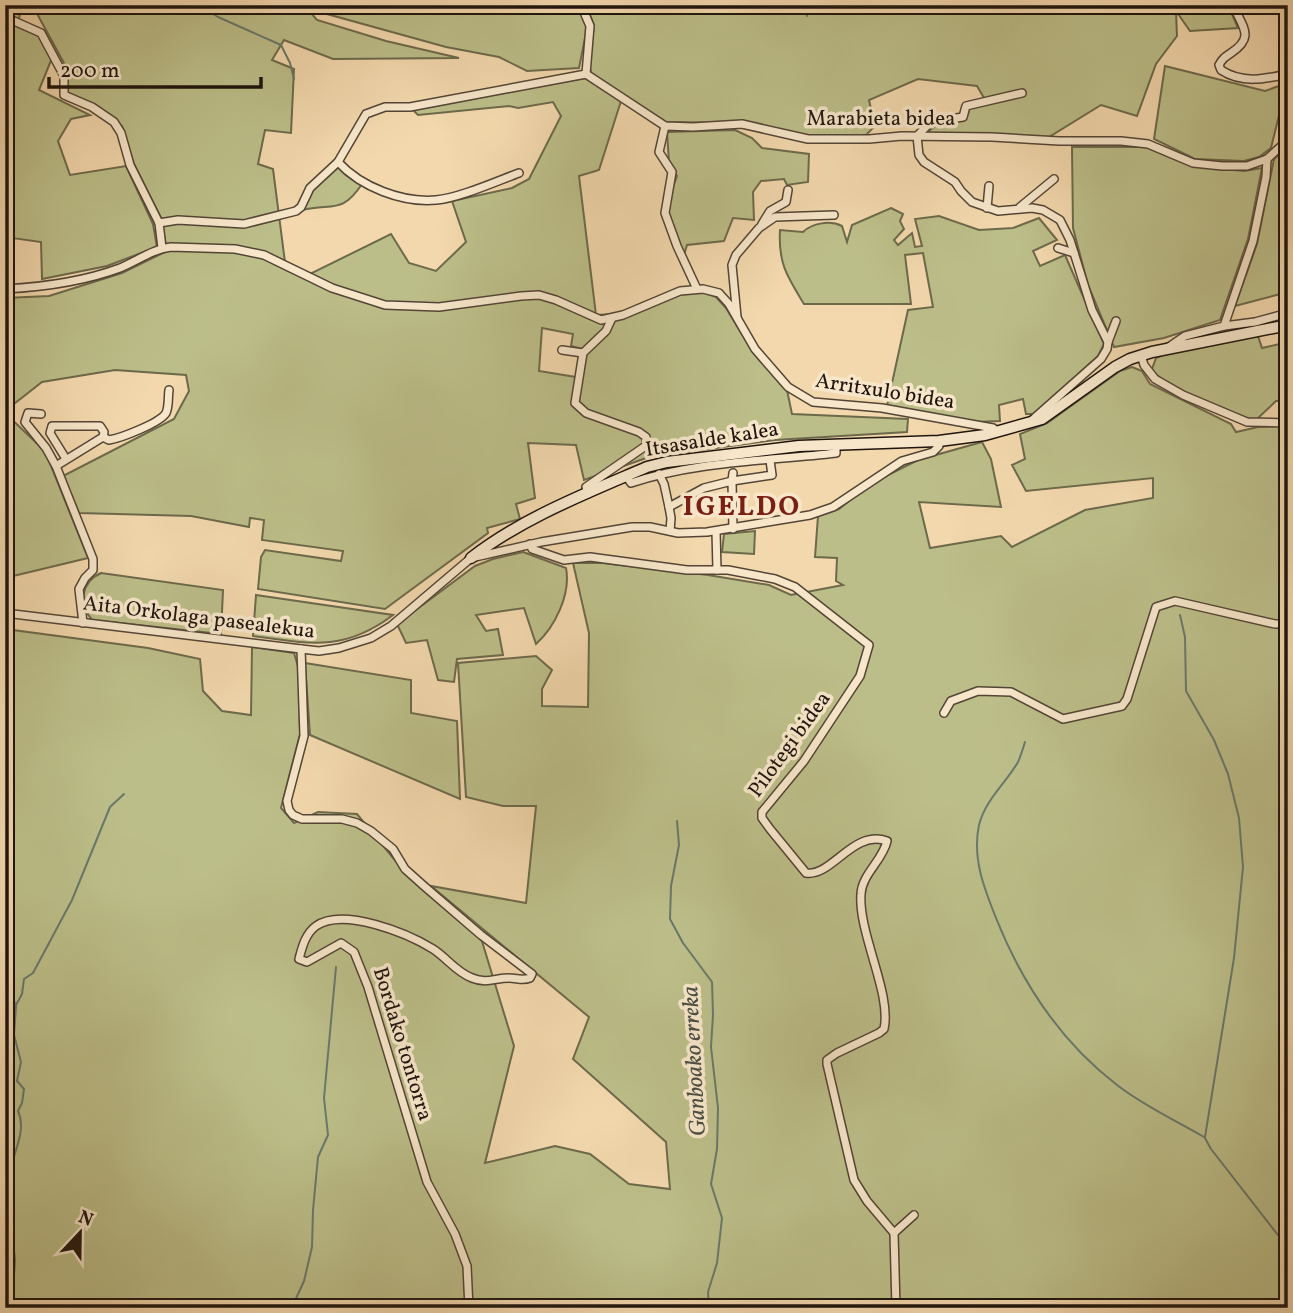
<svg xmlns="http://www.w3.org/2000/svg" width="1293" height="1313" font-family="Vollkorn,serif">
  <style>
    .green { fill: #bcbe89; stroke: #6d694c; stroke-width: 2; fill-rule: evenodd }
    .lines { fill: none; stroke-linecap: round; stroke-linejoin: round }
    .stream { stroke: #69786b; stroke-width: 2 }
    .street-casing { stroke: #534536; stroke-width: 10 }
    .secondary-casing { stroke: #1e140e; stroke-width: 13 }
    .street { stroke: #f7e6ca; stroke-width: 7 }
    .secondary { stroke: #f7e6ca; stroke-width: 10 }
    .labels { text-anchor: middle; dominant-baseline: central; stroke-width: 7; stroke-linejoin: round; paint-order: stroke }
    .street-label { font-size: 21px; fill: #1e140e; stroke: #f7e6ca }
    .water-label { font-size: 23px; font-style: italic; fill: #4a4e44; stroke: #f7e6ca }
    .district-label { font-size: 28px; font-weight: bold; letter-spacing: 2px; fill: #7a1f14; stroke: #f7e6ca }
  </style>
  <rect width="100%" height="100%" fill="#f3d8ad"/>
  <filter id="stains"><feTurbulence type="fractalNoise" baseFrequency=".00286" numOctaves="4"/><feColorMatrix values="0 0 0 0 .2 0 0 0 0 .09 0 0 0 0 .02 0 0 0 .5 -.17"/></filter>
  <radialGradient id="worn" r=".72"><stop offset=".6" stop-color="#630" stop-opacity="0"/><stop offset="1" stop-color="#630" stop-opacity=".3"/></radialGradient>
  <g class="green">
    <polygon points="5,5 21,5 18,27 40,36 52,58 39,90 90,115 71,119 58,141 70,175 126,166 153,224 157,247 107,266 42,279 41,242 5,237"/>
    <path d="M41 5H304L317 20 386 41 459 58 333 59 284 40 272 60 294 69 291 133 265 130 258 164 273 169 286 270 304 277 391 234 409 263 436 271 466 242 452 201 512 188 529 179 561 116 553 102 518 108 509 106 418 115 413 110 585 78 621 101 599 170 579 176 596 315 635 313 680 293 702 292 716 297 726 308 754 354 787 390 792 414 908 419 907 432 775 440 649 457 584 480 576 445 528 443 535 498 516 504 520 519 487 528 488 533 385 609 258 589 261 557 265 550 341 561 343 551 262 540 264 520 250 518 249 527 191 516 79 513 63 476 174 419 189 391 186 375 115 370 42 382 5 411V298L49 296 122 273 167 251 161 218 134 164 122 126 92 104 68 93 65 65 35 10ZM542 328 573 334 571 346 582 349 576 377 539 371Z"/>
    <polygon points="318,5 577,5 587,28 579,68 527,71 499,57 446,47 327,14"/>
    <polygon points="586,5 1228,5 1238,28 1190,31 1176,11 1177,36 1156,64 1137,116 1101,105 1049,137 924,134 939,124 966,119 970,108 983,105 984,98 977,86 918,79 869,100 875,126 863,138 808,137 742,123 666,122 591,73 589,63 594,25"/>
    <polygon points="1165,66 1265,91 1287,83 1271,148 1259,157 1244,161 1195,159 1154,139"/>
    <path d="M735 130 752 138 762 148 809 154 808 182 787 185 784 179 761 181 753 192 754 220 733 218 724 241 687 245 684 255C669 218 662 214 677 176L669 163 667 132Z"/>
    <polygon points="1288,146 1288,292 1235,306 1257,244 1274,159"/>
    <polygon points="1072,147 1146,147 1192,166 1244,171 1262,168 1248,239 1220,320 1164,338 1114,347 1088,285 1073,228"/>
    <path d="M338 167 362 184C342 214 334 203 302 210L314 189Z"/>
    <path d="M891 208 903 214 900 221 904 229 894 240 898 245 912 233 915 247 922 246 915 219 939 216 979 230 1013 228 1039 218 1057 240 1033 251 1040 266 1065 255 1104 344 1098 356 1035 414H1026L1023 399 999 405 1000 421 974 422 887 406 908 310 933 307 923 253 905 255 911 304H804C787 276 778 263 780 230L803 232C812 223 830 220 842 226L847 242 852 225Z"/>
    <path d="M1258 336 1262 348 1288 342V401H1276L1256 420C1237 418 1159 385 1152 369L1156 358 1163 355Z"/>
    <polygon points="1132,367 1142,371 1150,384 1231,424 1236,432 1258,427 1284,426 1288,435 1288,1308 5,1308 5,629 148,648 200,659 203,691 222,711 251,715 252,647 294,653 299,670 300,734 281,808 294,823 318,812 357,814 403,870 481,938 514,1046 485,1163 555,1146 590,1154 629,1184 670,1189 666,1142 573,1059 589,1017 431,886 526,903 536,806 503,806 466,797 458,663 536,656 552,670 542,689 542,706 588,707 589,633 573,563 603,563 708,575 769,585 791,595 843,585 836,581 837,558 815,557 818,516 839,509 870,484 918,460 982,442 991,459 1001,507 919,502 930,548 1001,536 1012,547 1085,510 1153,498 1153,478 1026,491 1012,465 1025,459 1020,434 1047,423 1120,371"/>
    <polygon points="5,413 45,451 88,558 5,578"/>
    <polygon points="755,531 754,554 722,552 724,534"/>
    <path d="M523 552 566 568C571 594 555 627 536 644L524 608 476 615 486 631 498 629 503 655 457 659 454 682 438 680 427 640 406 643 397 624 475 566 493 559Z"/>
    <path d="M101 573 223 590 221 634 92 620C78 604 81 582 101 573Z"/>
    <path d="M256 595 393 615C344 652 310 644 253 636Z"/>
    <polygon points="305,663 411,680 411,713 457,721 460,799 310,735"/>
  </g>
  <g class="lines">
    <g class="stream">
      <polyline points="199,5 218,17 281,45 290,63 294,79"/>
      <polyline points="805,5 807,16"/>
      <polyline points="1180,615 1185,637 1186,691 1214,740 1228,774 1239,818 1243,867 1234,958 1205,1137"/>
      <path d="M1025 742C1023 748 1021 756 1018 762 1006 783 985 800 979 825 972 858 984 888 996 918 1022 983 1061 1042 1117 1085 1144 1106 1175 1120 1204 1137"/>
      <polyline points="677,821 679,845 671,886 670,919 683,943 712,982 713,1015 711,1047 718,1108 717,1149 711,1184 722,1218 717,1263 708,1292 709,1308"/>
      <path d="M5 970 10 978V991L16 1006 14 1035 21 1062 17 1081 24 1089 22 1103 18 1111C28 1133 10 1157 9 1179 8 1185 10 1190 10 1196 9 1203 5 1209 6 1217 8 1232 14 1244 15 1259 15 1276 10 1291 16 1308"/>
      <polyline points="16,1005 22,994 24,979 33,973 72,900 110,807 124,794"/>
      <polyline points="1205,1138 1211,1149 1288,1248"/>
      <polyline points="295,1308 294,1303 304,1281 312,1247 313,1210 318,1157 328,1135 324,1098 336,967"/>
    </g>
    <defs>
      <g id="street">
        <polyline points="581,5 590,26 586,74"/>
        <path d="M1233 5C1243 28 1255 37 1231 53 1225 57 1222 59 1219 65L1221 70C1242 84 1265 79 1288 74"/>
        <polyline points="5,17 41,33 64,76 64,95 92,107 114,122 121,133 130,165 159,223 162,248"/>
        <polyline points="1022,93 966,106 963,117 937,121 928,125 917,136 919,155 924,162 955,182 961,191 972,202 998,211 1032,208 1043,210 1060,220 1070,240 1092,310 1108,342 1107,349 1101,359 1032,420"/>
        <polyline points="665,126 659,152 672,172 665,213 677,246 697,289"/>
        <polyline points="1267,159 1266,177 1253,241 1224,326 1255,322 1288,313"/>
        <path d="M338 162C361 187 402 203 436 200 459 198 497 181 519 173"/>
        <polyline points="1020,207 1054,179"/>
        <polyline points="987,208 989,186"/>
        <polyline points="159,223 178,220 244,224 296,211 301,207 310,188 338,162 366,114 385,107 410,107 586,74 665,126 693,127 742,124 808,139 869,139 902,136 992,137 1059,141 1121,141 1148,144 1193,163 1222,166 1247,166 1267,159 1288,140"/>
        <polyline points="762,224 770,211 786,202 788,190"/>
        <polyline points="1058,248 1074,253"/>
        <path d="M5 289C43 287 85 281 120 268 137 261 153 249 171 247L235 249 264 255 332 288 385 305 439 307 521 296 539 295 556 300 601 320 623 315 680 291 703 289 719 293 729 304 755 349 788 387 813 402 882 408 993 428 998 432"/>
        <polyline points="737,317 732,265 736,255 759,228 775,217 834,215"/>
        <polyline points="1108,342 1116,321"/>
        <polyline points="1166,349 1185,336 1224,326"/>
        <polyline points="562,350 583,353"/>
        <polyline points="1141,355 1144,365 1155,379 1183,395 1247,422 1288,423"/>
        <polyline points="41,414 28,413 25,422 46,448 56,466 93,559 93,570 85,578 79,589 83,623"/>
        <polyline points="66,459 50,433 52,426 100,426 104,432 103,437"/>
        <path d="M56 466 103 437 109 440C121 438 160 423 166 413 169 407 168 397 169 390"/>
        <polyline points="733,473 732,481 772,475 770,460"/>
        <polyline points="659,474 664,484 669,507"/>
        <path d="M626 476 631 483C696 461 768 461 836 453V444"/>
        <polyline points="588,494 586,487 647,445 646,437 639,432 586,413 575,403 583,353 606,331 612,318"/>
        <polyline points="670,531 671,518 669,507 704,488 732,481 733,529"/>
        <polyline points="716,531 717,570"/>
        <path d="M530 544 532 549 564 560 590 557 687 570H728L775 579 795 587 869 645 860 676 804 761 762 812V818L770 829 806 873C832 877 853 829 887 841 883 860 862 874 861 894 858 933 892 994 884 1029L879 1033 837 1053 827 1060V1064L854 1180 867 1201 894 1233 896 1308"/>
        <polyline points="5,613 301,649 319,651 339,648 371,638 391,626 471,558 541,542 632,527 650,527 678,533 707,532 810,515 833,507 902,461 933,452 939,446 939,441"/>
        <path d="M301 649 304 736 287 801 289 810 293 815 302 819H342L357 823 371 831 393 849 405 869 424 886 481 935 532 974 530 978C522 981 517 978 509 978 495 978 487 984 472 978 456 972 447 958 433 949 407 933 343 907 316 926 305 934 302 948 299 959L307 962 341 943 354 952 368 987 427 1182 455 1234 467 1266 469 1308"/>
        <polyline points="944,713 951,701 978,691 1011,692 1063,719 1122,706 1127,699 1156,607 1175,601 1275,624 1288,624"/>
        <polyline points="894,1233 914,1215"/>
      </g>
      <path id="secondary" d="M471 558C522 518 587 493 647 467L667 462 799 446 939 441 985 435 1042 419 1115 367 1130 359 1152 352 1288 325"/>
    </defs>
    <use href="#street" class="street-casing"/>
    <use href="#secondary" class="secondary-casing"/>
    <use href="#street" class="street"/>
    <use href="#secondary" class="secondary"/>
  </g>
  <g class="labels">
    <g class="street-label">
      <text x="881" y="119">Marabieta bidea</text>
      <text transform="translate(885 392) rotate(9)">Arritxulo bidea</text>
      <text transform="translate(712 440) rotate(-9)">Itsasalde kalea</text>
      <text transform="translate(199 618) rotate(7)">Aita Orkolaga pasealekua</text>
      <text transform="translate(790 745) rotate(-54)">Pilotegi bidea</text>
      <text transform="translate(402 1044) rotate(73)">Bordako tontorra</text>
    </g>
    <g class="water-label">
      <text transform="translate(695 1061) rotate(-93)">Ganboako erreka</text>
    </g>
    <g class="district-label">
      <text x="742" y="507">IGELDO</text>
    </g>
  </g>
  <rect width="1293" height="1313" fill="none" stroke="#f3d8ad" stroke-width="28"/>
  <rect x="7" y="7" width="1279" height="1299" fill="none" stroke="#1e140e" stroke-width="3.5"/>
  <rect x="14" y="14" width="1265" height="1285" fill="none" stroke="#1e140e" stroke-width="2"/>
  <g transform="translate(80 1233) rotate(22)" stroke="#f7e6ca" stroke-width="5" paint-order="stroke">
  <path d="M0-5L12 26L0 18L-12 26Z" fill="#1e140e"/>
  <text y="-10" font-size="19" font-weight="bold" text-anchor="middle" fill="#1e140e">N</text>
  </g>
  <path d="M49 77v10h212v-10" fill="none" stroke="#1e140e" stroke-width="3.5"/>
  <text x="60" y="77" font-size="21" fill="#1e140e" stroke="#f7e6ca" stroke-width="5" paint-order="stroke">200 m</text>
  <rect width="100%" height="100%" filter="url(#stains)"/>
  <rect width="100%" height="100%" fill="url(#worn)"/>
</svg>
